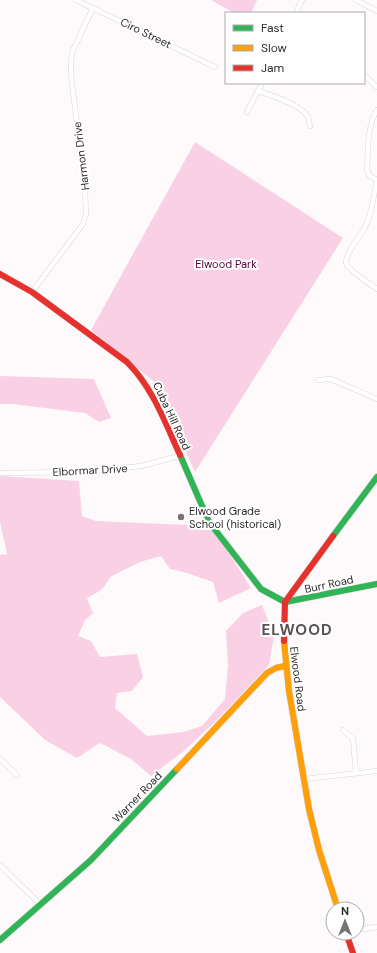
<svg xmlns="http://www.w3.org/2000/svg" width="377" height="953" font-family="'DM Sans',sans-serif">
  <style>
    .green { fill: #fad1e4 }
    .lines { fill: none; stroke-linecap: round; stroke-linejoin: round }
    .street-casing { stroke: #d9d6d7; stroke-width: 5.5 }
    .fast-casing { stroke: #d9d6d7; stroke-width: 7 }
    .slow-casing { stroke: #d9d6d7; stroke-width: 7 }
    .jam-casing { stroke: #d9d6d7; stroke-width: 7 }
    .street { stroke: #fffeff; stroke-width: 4.5 }
    .fast { stroke: #30b455; stroke-width: 6 }
    .slow { stroke: #ff9f0a; stroke-width: 6 }
    .jam { stroke: #e5322d; stroke-width: 6 }
    .poi-dot { fill: #777375; stroke: #fff; stroke-width: 1.5 }
    .labels { text-anchor: middle; dominant-baseline: central; stroke-width: 4; stroke-linejoin: round; paint-order: stroke }
    .street-label { font-size: 11px; fill: #2e2b2c; stroke: #fff }
    .park-label { font-size: 11px; fill: #570137; stroke: #fff }
    .poi-label { font-size: 11px; fill: #2e2b2c; stroke: #fff; text-anchor: start }
    .district-label { font-size: 15px; font-weight: bold; letter-spacing: 1px; fill: #565052; stroke: #fff }
  </style>
  <rect width="100%" height="100%" fill="#fefafc"/>
  <g class="green">
    <polygon points="211,0 257,0 251,13 234,13"/>
    <polygon points="195,142 343,238 195,472 153,381 91,330"/>
    <polygon points="0,376 94,379 111,418 99,422 85,413 13,404 1,404 0,405"/>
    <path d="M0 476 79 481 82 516 96 521 212 526 251 588 219 603 213 582 187 573 170 569 161 556 140 562 110 577C105 589 98 592 87 598L93 613 85 620 78 636 91 641 100 657 137 654 143 677 132 691 117 693 115 708 147 736 183 732 202 726 225 699 228 665 226 631 243 613 262 605 274 636 269 665 221 716 185 750 151 776 131 759 100 743 77 758 45 740 0 697V555L7 554 0 522Z"/>
  </g>
  <g class="lines">
    <defs>
      <g id="street">
        <polyline points="76,0 215,67"/>
        <polyline points="356,0 377,11"/>
        <polyline points="296,13 302,0"/>
        <polyline points="364,75 377,87"/>
        <path d="M258 91C271 95 301 105 308 117 309 119 309 124 310 126"/>
        <path d="M377 110C367 125 368 153 367 170L370 176 377 180"/>
        <polyline points="247,112 262,83"/>
        <path d="M377 180C373 198 372 215 363 231 358 238 345 255 346 263 348 270 370 284 377 289"/>
        <polyline points="32,292 83,224 86,214 85,187 71,75 71,60 73,50 93,8"/>
        <polyline points="318,380 331,379 377,399"/>
        <polyline points="0,473 83,472 141,466 179,456"/>
        <polyline points="343,730 353,739 356,773"/>
        <polyline points="0,759 17,775"/>
        <polyline points="304,779 377,771"/>
        <polyline points="0,865 40,904"/>
        <polyline points="357,930 377,927"/>
      </g>
      <g id="fast">
        <polyline points="180,455 209,522 261,589 285,602 377,584"/>
        <polyline points="333,536 377,477"/>
        <polyline points="0,940 91,860 177,769"/>
      </g>
      <g id="slow">
        <polyline points="284,641 289,691 309,809 319,850 338,909"/>
        <polyline points="177,769 267,673 276,668 285,666"/>
      </g>
      <g id="jam">
        <path d="M0 274 32 292 127 362C153 388 165 422 180 455"/>
        <polyline points="284,641 285,602 333,536"/>
        <polyline points="346,933 353,953"/>
      </g>
    </defs>
    <use href="#street" class="street-casing"/>
    <use href="#fast" class="fast-casing"/>
    <use href="#slow" class="slow-casing"/>
    <use href="#jam" class="jam-casing"/>
    <use href="#street" class="street"/>
    <use href="#fast" class="fast"/>
    <use href="#slow" class="slow"/>
    <use href="#jam" class="jam"/>
  </g>
  <circle class="poi-dot" cx="181" cy="517" r="4"/>
  <g class="labels">
    <g class="street-label">
      <text transform="translate(146 33) rotate(26)">Ciro Street</text>
      <text transform="translate(81 156) rotate(-97)">Harmon Drive</text>
      <text transform="translate(172 416) rotate(65)">Cuba Hill Road</text>
      <text transform="translate(90 470) rotate(-3)">Elbormar Drive</text>
      <text transform="translate(329 584) rotate(-12)">Burr Road</text>
      <text transform="translate(298 679) rotate(83)">Elwood Road</text>
      <text transform="translate(137 797) rotate(-46)">Warner Road</text>
    </g>
    <g class="park-label">
      <text x="226" y="264">Elwood Park</text>
    </g>
    <g class="poi-label">
      <text x="189" y="511">Elwood Grade<tspan x="189" dy="13">School (historical)</tspan></text>
    </g>
    <g class="district-label">
      <text x="297" y="630">ELWOOD</text>
    </g>
  </g>
  <rect x="225" y="12" width="140" height="72" fill="#ffffff" stroke="#abaaab"/>
  <rect x="233" y="25" width="20" height="6" fill="#30b455" stroke="#abaaab"/>
  <text x="261" y="32" font-size="12" fill="#2e2b2c">Fast</text>
  <rect x="233" y="45" width="20" height="6" fill="#ff9f0a" stroke="#abaaab"/>
  <text x="261" y="52" font-size="12" fill="#2e2b2c">Slow</text>
  <rect x="233" y="65" width="20" height="6" fill="#e5322d" stroke="#abaaab"/>
  <text x="261" y="72" font-size="12" fill="#2e2b2c">Jam</text>
  <g transform="translate(345 921)"><circle r="19" fill="#ffffff" stroke="#abaaab"/>
  <path d="M0-3L7 15L0 10L-7 15Z" fill="#777375"/>
  <text y="-6" font-size="11" font-weight="bold" text-anchor="middle" fill="#2e2b2c">N</text>
  </g>
</svg>
